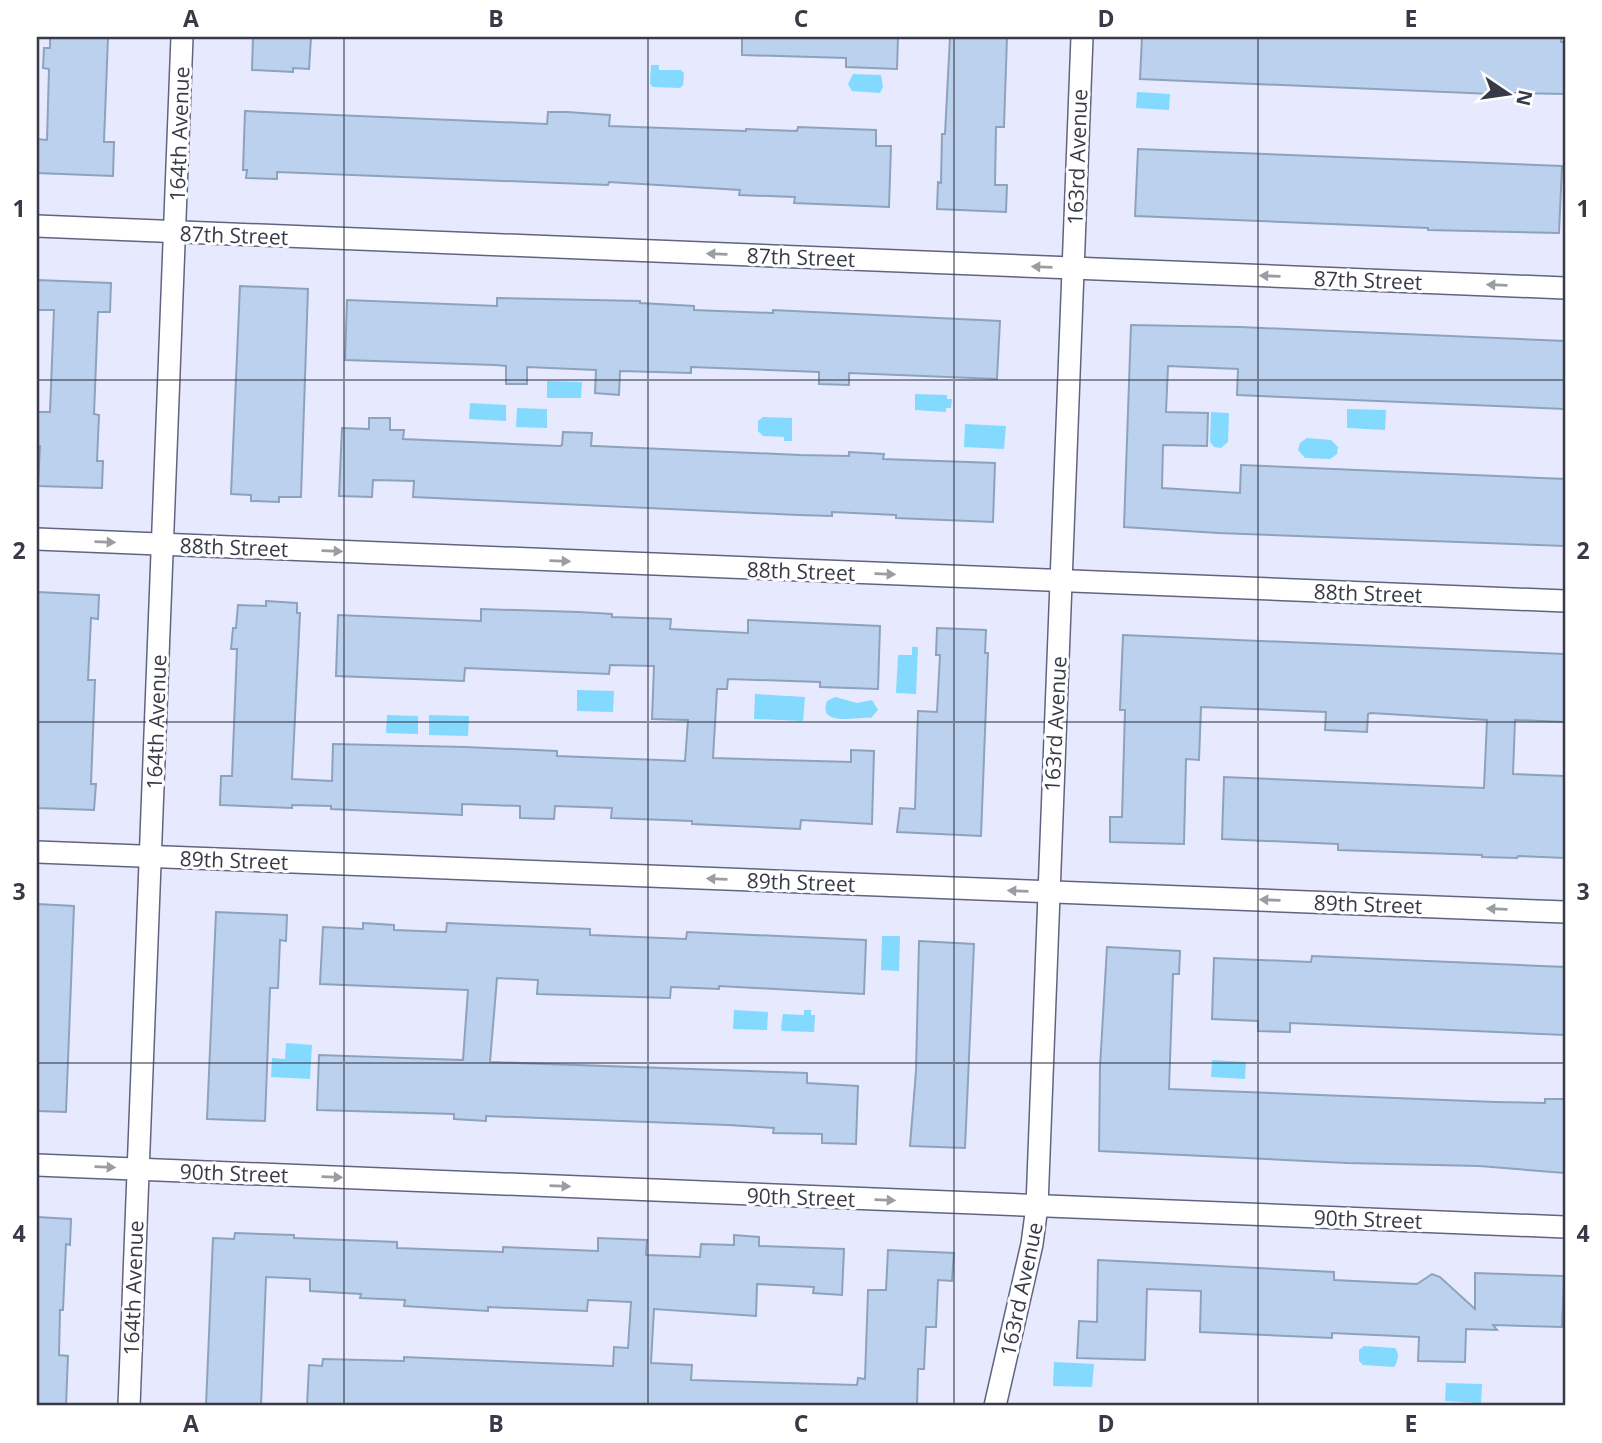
<svg xmlns="http://www.w3.org/2000/svg" width="1602" height="1443" font-family="'Open Sans',sans-serif">
  <style>
    .water { fill: #84d9fe }
    .building { fill: #bbd1ed; stroke: #8da2bd; stroke-width: 2 }
    .lines { fill: none; stroke-linecap: round; stroke-linejoin: round }
    .minor-casing { stroke: #616481; stroke-width: 24 }
    .minor { stroke: #fff; stroke-width: 21 }
    .oneway { fill: #9c9ca3 }
    .grid { fill: none; stroke: #393a47; stroke-width: 2; stroke-opacity: 0.55 }
    .labels { text-anchor: middle; dominant-baseline: central; stroke-width: 6; stroke-linejoin: round; paint-order: stroke }
    .street-label { font-size: 21px; fill: #393a47; stroke: #fff }
    .neatline { fill: none; stroke: #393a47; stroke-width: 2.5 }
    .grid-label { font-size: 23px; text-anchor: middle; font-weight: bold; fill: #393a47 }
  </style>
  <rect width="100%" height="100%" fill="#e7eafe"/>
  <g class="water">
    <polygon points="651,65 659,65 659,70 681,70 684,73 683,85 680,88 653,87 650,84"/>
    <polygon points="853,74 881,75 883,87 880,93 852,91 848,84"/>
    <polygon points="1137,92 1170,94 1169,110 1136,108"/>
    <polygon points="547,381 582,382 581,398 547,398"/>
    <polygon points="915,394 947,395 947,399 952,399 951,408 946,408 946,412 915,410"/>
    <polygon points="470,403 506,405 506,421 469,419"/>
    <polygon points="517,408 547,409 547,428 516,427"/>
    <polygon points="1347,409 1386,410 1385,430 1347,428"/>
    <polygon points="1211,412 1229,413 1228,442 1221,448 1214,447 1210,442"/>
    <polygon points="763,417 792,418 792,441 784,441 784,437 763,436 758,431 758,421"/>
    <polygon points="965,424 1006,426 1004,449 964,447"/>
    <polygon points="1307,438 1331,440 1338,447 1337,454 1330,459 1305,458 1298,450 1300,443"/>
    <polygon points="912,647 918,647 916,694 896,693 898,655 912,655"/>
    <polygon points="577,690 614,691 613,712 577,711"/>
    <polygon points="755,694 805,697 803,721 754,719"/>
    <path d="M835 697 857 703 872 700 878 710 871 718C858 716 817 728 827 701Z"/>
    <polygon points="387,715 418,716 418,734 386,733"/>
    <polygon points="429,715 469,716 468,736 429,735"/>
    <polygon points="882,936 900,936 899,971 881,970"/>
    <polygon points="734,1010 768,1012 767,1030 733,1029"/>
    <polygon points="804,1010 811,1010 811,1015 815,1015 814,1032 782,1031 781,1028 783,1014 804,1015"/>
    <polygon points="286,1043 312,1045 310,1079 271,1077 272,1058 285,1059"/>
    <polygon points="1212,1060 1246,1062 1245,1079 1211,1077"/>
    <path d="M1364 1346 1395 1348C1400 1354 1398 1361 1394 1367L1363 1365 1359 1361V1350Z"/>
    <polygon points="1054,1362 1094,1364 1092,1387 1053,1386"/>
    <polygon points="1446,1383 1482,1384 1481,1403 1445,1401"/>
  </g>
  <g class="building">
    <polygon points="50,37 108,37 104,142 114,142 113,176 37,173 37,139 47,140 49,69 43,68 44,48 50,48"/>
    <polygon points="253,37 311,38 309,69 293,68 293,72 252,70"/>
    <polygon points="742,37 898,37 897,69 846,67 846,58 742,55"/>
    <polygon points="950,37 1007,37 1004,127 996,127 995,185 1007,185 1006,212 937,209 938,182 941,183 942,134 945,134"/>
    <polygon points="1142,37 1561,37 1561,42 1565,42 1565,94 1515,93 1515,95 1140,79"/>
    <polygon points="245,111 547,124 548,112 567,112 610,115 609,126 746,131 746,129 797,131 798,127 876,130 876,146 891,146 889,207 794,203 795,197 739,195 740,190 609,182 608,185 277,172 277,179 246,178 247,170 243,170"/>
    <polygon points="1138,149 1562,166 1559,233 1428,230 1428,228 1135,216"/>
    <polygon points="37,280 111,283 110,312 98,312 94,414 99,415 97,461 103,461 102,488 38,486 40,446 37,446 38,412 50,412 54,310 37,310"/>
    <polygon points="240,286 308,289 301,497 279,497 279,502 251,501 251,495 231,494"/>
    <polygon points="497,298 640,301 640,303 694,306 694,310 773,313 773,310 1000,321 997,379 849,373 849,385 819,384 819,372 691,367 691,373 620,371 619,395 595,393 596,370 527,367 527,384 506,384 506,366 495,365 345,360 347,300 497,306"/>
    <polygon points="1131,325 1240,327 1565,341 1565,409 1237,395 1238,369 1168,366 1166,412 1208,413 1207,446 1163,445 1162,488 1240,493 1241,465 1565,479 1565,546 1218,533 1124,527"/>
    <polygon points="369,418 390,418 390,430 404,430 403,439 560,446 562,445 563,432 592,433 591,446 595,446 800,455 849,456 849,452 884,454 883,459 995,463 993,522 896,518 896,515 832,512 832,516 798,515 413,497 414,481 373,480 372,497 339,496 342,428 369,429"/>
    <polygon points="37,592 99,595 98,619 91,618 88,680 95,680 91,784 96,784 94,810 37,808"/>
    <polygon points="266,601 297,603 297,613 300,613 292,779 332,781 333,744 465,747 557,751 557,756 685,761 688,720 652,719 654,666 610,665 609,674 465,668 464,681 336,676 338,615 481,621 481,609 579,612 612,614 612,617 671,619 670,629 748,633 748,620 880,626 878,689 820,687 820,682 728,679 727,689 717,689 713,758 851,762 851,750 874,751 872,824 801,820 800,829 692,824 692,821 611,818 612,808 555,806 554,819 520,818 520,806 462,804 462,815 331,809 331,806 292,805 292,808 220,805 221,776 232,776 237,649 231,649 233,628 236,628 238,605 266,606"/>
    <polygon points="937,628 986,630 985,653 988,653 981,836 897,832 900,808 915,809 918,711 937,712 940,655 936,655"/>
    <polygon points="1123,635 1565,654 1565,722 1515,720 1513,774 1565,776 1565,858 1518,856 1517,858 1482,857 1482,855 1338,850 1338,844 1222,839 1224,777 1484,788 1487,720 1371,713 1368,714 1367,732 1325,730 1326,712 1201,707 1199,760 1186,759 1184,844 1110,842 1110,817 1122,817 1125,710 1120,710"/>
    <polygon points="37,904 74,906 66,1112 37,1111"/>
    <polygon points="216,912 287,915 286,941 280,940 278,988 270,988 265,1121 207,1119"/>
    <polygon points="363,923 394,925 394,930 446,932 447,923 590,929 590,935 686,939 687,932 866,940 864,994 719,986 719,989 671,987 670,998 537,994 538,980 497,978 490,1062 807,1073 807,1083 858,1086 856,1144 822,1143 822,1134 773,1133 774,1128 728,1125 486,1116 486,1121 454,1119 454,1114 317,1110 319,1055 463,1060 468,990 320,984 323,927 363,929"/>
    <polygon points="919,941 974,944 965,1148 910,1146 916,1071"/>
    <polygon points="1107,947 1180,951 1179,974 1173,974 1169,1089 1495,1102 1545,1103 1545,1099 1565,1099 1564,1173 1479,1166 1347,1163 1099,1151 1100,1067"/>
    <polygon points="1312,956 1565,967 1565,1035 1290,1023 1290,1032 1258,1031 1258,1021 1212,1019 1214,958 1311,962"/>
    <polygon points="37,1217 71,1219 70,1245 66,1244 63,1310 60,1310 59,1355 68,1356 66,1406 37,1406"/>
    <polygon points="235,1233 294,1235 294,1238 397,1242 397,1248 503,1252 503,1247 598,1251 598,1238 647,1240 646,1255 700,1257 701,1244 734,1245 734,1235 759,1237 759,1246 844,1249 842,1295 813,1293 814,1287 757,1284 756,1316 654,1309 651,1363 692,1365 691,1380 857,1385 858,1378 865,1379 868,1290 886,1290 888,1250 954,1253 952,1281 938,1280 936,1327 926,1327 924,1369 918,1369 917,1406 307,1406 309,1365 322,1366 323,1359 404,1361 404,1357 613,1366 614,1347 628,1348 631,1302 588,1300 587,1311 488,1307 488,1311 404,1306 405,1300 360,1298 361,1294 310,1291 310,1279 266,1277 261,1406 206,1406 213,1238 234,1239"/>
    <polygon points="1098,1260 1334,1272 1334,1280 1417,1284 1432,1274 1440,1277 1475,1309 1475,1273 1564,1276 1562,1327 1493,1325 1497,1330 1466,1329 1465,1362 1418,1361 1419,1337 1332,1333 1332,1338 1200,1332 1201,1291 1147,1289 1145,1360 1077,1358 1079,1321 1097,1322"/>
  </g>
  <g class="lines">
    <defs>
      <g id="minor">
        <polyline points="37,226 1565,288"/>
        <polyline points="37,539 1565,601"/>
        <polyline points="37,852 1565,912"/>
        <polyline points="37,1165 1565,1227"/>
        <polyline points="129,1406 182,37"/>
        <polyline points="995,1406 1032,1244 1037,1206 1082,37"/>
      </g>
    </defs>
    <use href="#minor" class="minor-casing"/>
    <use href="#minor" class="minor"/>
  </g>
  <defs><path id="oneway-solid" d="M-6-.8H1V-3.2L6.5 0L1 3.2V.8H-6Z" transform="scale(1.75)"/></defs>
  <g class="oneway">
    <use href="#oneway-solid" transform="translate(717 254) rotate(-178)"/>
    <use href="#oneway-solid" transform="translate(1042 267) rotate(-178)"/>
    <use href="#oneway-solid" transform="translate(1270 276) rotate(-178)"/>
    <use href="#oneway-solid" transform="translate(1497 285) rotate(-178)"/>
    <use href="#oneway-solid" transform="translate(105 542) rotate(2)"/>
    <use href="#oneway-solid" transform="translate(332 551) rotate(2)"/>
    <use href="#oneway-solid" transform="translate(560 561) rotate(2)"/>
    <use href="#oneway-solid" transform="translate(885 574) rotate(2)"/>
    <use href="#oneway-solid" transform="translate(717 879) rotate(-178)"/>
    <use href="#oneway-solid" transform="translate(1018 891) rotate(-178)"/>
    <use href="#oneway-solid" transform="translate(1270 900) rotate(-178)"/>
    <use href="#oneway-solid" transform="translate(1497 909) rotate(-178)"/>
    <use href="#oneway-solid" transform="translate(105 1167) rotate(2)"/>
    <use href="#oneway-solid" transform="translate(332 1177) rotate(2)"/>
    <use href="#oneway-solid" transform="translate(560 1186) rotate(2)"/>
    <use href="#oneway-solid" transform="translate(885 1200) rotate(2)"/>
  </g>
  <path class="grid" d="M344 37V1406M648 37V1406M954 37V1406M1258 37V1406M37 380H1565M37 722H1565M37 1063H1565"/>
  <g class="labels">
    <g class="street-label">
      <text transform="translate(179 134) rotate(-88)">164th Avenue</text>
      <text transform="translate(1077 157) rotate(-88)">163rd Avenue</text>
      <text transform="translate(234 235) rotate(2)">87th Street</text>
      <text transform="translate(801 257) rotate(2)">87th Street</text>
      <text transform="translate(1368 280) rotate(2)">87th Street</text>
      <text transform="translate(234 547) rotate(2)">88th Street</text>
      <text transform="translate(801 571) rotate(2)">88th Street</text>
      <text transform="translate(1368 593) rotate(2)">88th Street</text>
      <text transform="translate(156 722) rotate(-88)">164th Avenue</text>
      <text transform="translate(1055 724) rotate(-87)">163rd Avenue</text>
      <text transform="translate(234 860) rotate(2)">89th Street</text>
      <text transform="translate(801 882) rotate(2)">89th Street</text>
      <text transform="translate(1368 904) rotate(2)">89th Street</text>
      <text transform="translate(234 1173) rotate(2)">90th Street</text>
      <text transform="translate(801 1197) rotate(2)">90th Street</text>
      <text transform="translate(1368 1219) rotate(2)">90th Street</text>
      <text transform="translate(133 1288) rotate(-88)">164th Avenue</text>
      <text transform="translate(1021 1289) rotate(-78)">163rd Avenue</text>
    </g>
  </g>
  <rect width="1602" height="1443" fill="none" stroke="#ffffff" stroke-width="77"/>
  <g transform="translate(1508 94) rotate(103)" stroke="#ffffff" stroke-width="5" paint-order="stroke">
  <path d="M0-5L12 26L0 18L-12 26Z" fill="#393a47"/>
  <text y="-10" font-size="19" font-weight="bold" text-anchor="middle" fill="#393a47">N</text>
  </g>
  <rect x="38" y="38" width="1526" height="1366" class="neatline"/>
  <g class="grid-label">
    <text x="191" y="27">A</text>
    <text x="496" y="27">B</text>
    <text x="801" y="27">C</text>
    <text x="1106" y="27">D</text>
    <text x="1411" y="27">E</text>
    <text x="19" y="217">1</text>
    <text x="1583" y="217">1</text>
    <text x="19" y="559">2</text>
    <text x="1583" y="559">2</text>
    <text x="19" y="900">3</text>
    <text x="1583" y="900">3</text>
    <text x="19" y="1242">4</text>
    <text x="1583" y="1242">4</text>
    <text x="191" y="1432">A</text>
    <text x="496" y="1432">B</text>
    <text x="801" y="1432">C</text>
    <text x="1106" y="1432">D</text>
    <text x="1411" y="1432">E</text>
  </g>
</svg>
